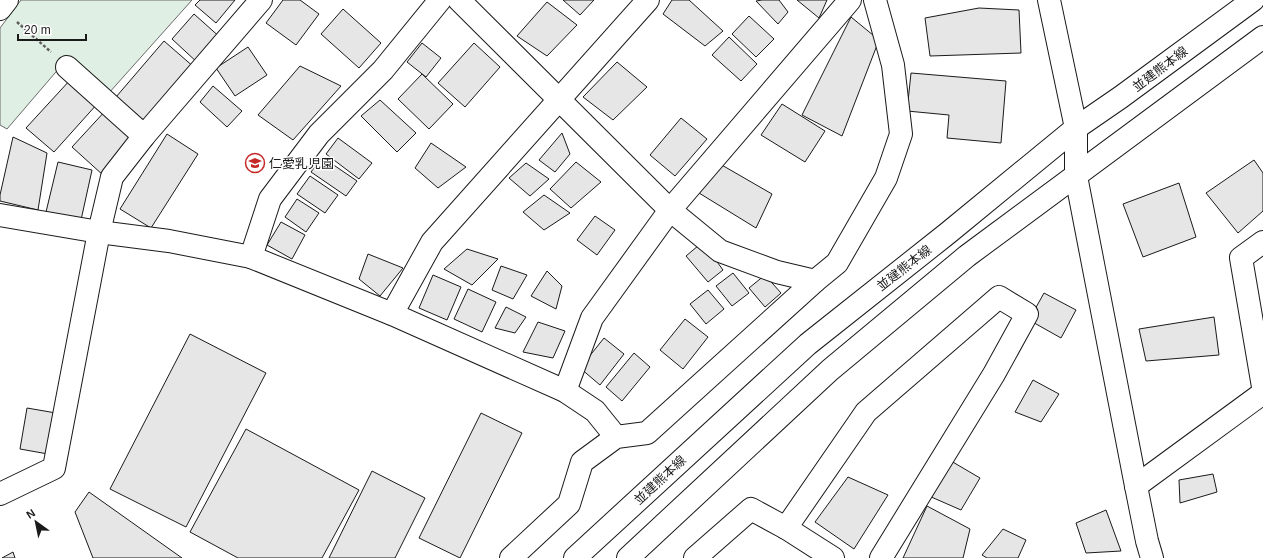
<svg xmlns="http://www.w3.org/2000/svg" width="1263" height="558" font-family="Arial,'Noto Sans JP',sans-serif">
  <style>
    .green { fill: #e0efe3; stroke: #6a6a6a }
    .building { fill: #e6e6e6; stroke: #1a1a1a }
    .lines { fill: none; stroke-linecap: round; stroke-linejoin: round }
    .minor-casing { stroke: #1a1a1a; stroke-width: 24 }
    .major-casing { stroke: #1a1a1a; stroke-width: 24 }
    .path { stroke: #5f5f5f; stroke-width: 2.5; stroke-dasharray: 3 2; stroke-linecap: butt }
    .minor { stroke: #fff; stroke-width: 22 }
    .major { stroke: #fff; stroke-width: 22 }
    .labels { text-anchor: middle; dominant-baseline: central; stroke-width: 3; stroke-linejoin: round; paint-order: stroke }
    .street-label { font-size: 13px; fill: #1a1a1a; stroke: #fff }
    .poi-label { font-size: 13px; fill: #1a1a1a; stroke: #fff; text-anchor: start }
  </style>
  <rect width="100%" height="100%" fill="#fff"/>
  <polygon class="green" points="21,0 192,0 108,94 67,59 7,129 0,125 0,28"/>
  <g class="building">
    <polygon points="200,0 235,0 216,23 195,5"/>
    <polygon points="283,0 300,0 319,14 296,45 266,23"/>
    <polygon points="563,0 594,0 580,15"/>
    <polygon points="672,0 689,0 723,31 705,46 663,14"/>
    <polygon points="762,0 779,0 788,12 778,24 756,1"/>
    <polygon points="797,0 827,0 819,18"/>
    <polygon points="547,2 577,25 547,56 517,36"/>
    <polygon points="979,8 1019,10 1021,53 930,56 925,18"/>
    <polygon points="343,9 381,43 359,68 321,34"/>
    <polygon points="194,14 222,39 199,64 172,39"/>
    <polygon points="749,16 774,39 756,57 732,34"/>
    <polygon points="851,17 879,40 842,136 802,115"/>
    <polygon points="729,37 757,64 741,81 712,55"/>
    <polygon points="164,41 195,68 147,123 116,97"/>
    <polygon points="422,43 441,58 426,77 407,62"/>
    <polygon points="474,43 500,67 465,107 438,83"/>
    <polygon points="248,47 267,75 235,96 216,68"/>
    <polygon points="617,62 647,87 613,120 583,97"/>
    <polygon points="300,66 341,86 293,140 258,115"/>
    <polygon points="911,73 1006,81 1001,143 947,138 949,115 907,111"/>
    <polygon points="422,74 453,104 429,129 398,99"/>
    <polygon points="71,79 98,103 54,152 26,128"/>
    <polygon points="213,86 242,111 227,127 200,102"/>
    <polygon points="380,100 416,133 397,152 361,116"/>
    <polygon points="782,104 825,131 805,162 761,135"/>
    <polygon points="107,109 138,137 103,175 72,147"/>
    <polygon points="681,118 707,139 675,176 650,155"/>
    <polygon points="562,133 570,154 555,172 539,160"/>
    <polygon points="167,134 198,154 151,228 120,209"/>
    <polygon points="13,137 47,153 38,210 0,201 0,195"/>
    <polygon points="338,138 372,163 359,179 326,154"/>
    <polygon points="431,143 466,167 438,188 415,168"/>
    <polygon points="322,157 357,181 346,196 311,172"/>
    <polygon points="1254,160 1263,173 1263,211 1238,233 1206,193"/>
    <polygon points="58,162 92,170 81,220 46,212"/>
    <polygon points="576,162 601,182 571,208 550,189"/>
    <polygon points="526,163 549,179 530,196 509,178"/>
    <polygon points="720,164 772,194 756,228 699,193"/>
    <polygon points="310,176 338,195 325,213 297,194"/>
    <polygon points="1179,183 1196,237 1143,257 1123,204"/>
    <polygon points="544,195 570,213 544,230 523,212"/>
    <polygon points="297,199 319,213 306,232 285,217"/>
    <polygon points="595,216 615,230 597,255 577,240"/>
    <polygon points="281,222 305,235 292,259 267,245"/>
    <polygon points="705,240 715,259 723,270 708,282 686,256"/>
    <polygon points="467,249 498,259 472,285 444,269"/>
    <polygon points="368,254 403,268 380,296 359,279"/>
    <polygon points="501,266 527,275 513,299 492,290"/>
    <polygon points="547,271 562,286 556,309 531,296"/>
    <polygon points="733,273 749,293 732,306 716,286"/>
    <polygon points="433,275 461,287 447,320 419,308"/>
    <polygon points="765,275 781,293 765,307 749,288"/>
    <polygon points="468,289 496,302 482,332 454,319"/>
    <polygon points="708,290 724,309 706,324 690,304"/>
    <polygon points="1044,293 1076,310 1061,338 1029,320"/>
    <polygon points="506,307 526,317 515,333 495,328"/>
    <polygon points="1214,317 1219,355 1146,361 1139,329"/>
    <polygon points="685,319 708,337 683,369 660,350"/>
    <polygon points="538,322 565,331 553,358 523,352"/>
    <polygon points="190,334 266,373 186,527 110,489"/>
    <polygon points="604,338 624,354 600,385 580,368"/>
    <polygon points="634,353 650,367 622,401 606,387"/>
    <polygon points="1033,380 1059,394 1041,422 1015,412"/>
    <polygon points="27,408 56,413 48,454 20,449"/>
    <polygon points="481,413 522,433 460,558 419,538"/>
    <polygon points="246,429 359,490 322,558 238,558 190,532"/>
    <polygon points="951,461 980,478 961,510 929,496"/>
    <polygon points="372,471 425,498 395,558 329,558"/>
    <polygon points="1213,474 1217,492 1180,503 1179,480"/>
    <polygon points="848,477 888,495 854,549 815,522"/>
    <polygon points="89,492 182,558 93,558 75,512"/>
    <polygon points="927,506 970,529 963,558 903,558"/>
    <polygon points="1106,510 1121,551 1086,553 1076,523"/>
    <polygon points="1003,529 1026,540 1018,558 987,558 982,555"/>
    <polygon points="13,552 15,558 2,558"/>
  </g>
  <g class="lines">
    <defs>
      <g id="minor">
        <polyline points="459,0 670,210 720,251 777,272 815,281 647,433 616,437 582,462 569,504 511,558"/>
        <polyline points="1049,0 1076,128 1076,176 1136,486 1147,541 1152,558"/>
        <polyline points="0,9 7,0"/>
        <polyline points="67,67 144,136"/>
        <polyline points="0,215 99,232 169,241 251,257 392,314 565,391 595,411 616,437"/>
        <polyline points="1263,242 1241,258 1263,387"/>
        <polyline points="251,257 270,199 319,134 383,70 440,0"/>
        <polyline points="815,281 837,263 886,178 901,134 893,65 875,0"/>
        <polyline points="392,314 432,242 648,0"/>
        <polyline points="565,391 592,318 670,210 850,0"/>
        <polyline points="1136,486 1263,393"/>
        <polyline points="0,494 54,468 99,232 112,177 144,136 261,0"/>
        <polyline points="786,528 866,412 999,297 1027,314 994,374 881,558"/>
        <polyline points="695,558 751,509 786,528 833,558"/>
      </g>
      <g id="major">
        <polyline points="575,558 808,344 948,233 1076,128 1121,97 1253,0"/>
        <polyline points="628,558 830,370 967,256 1263,37"/>
      </g>
    </defs>
    <use href="#minor" class="minor-casing"/>
    <use href="#major" class="major-casing"/>
    <polyline class="path" points="17,22 51,52"/>
    <use href="#minor" class="minor"/>
    <use href="#major" class="major"/>
  </g>
  <defs>
    <symbol id="school-ring" viewBox="-11 -11 22 22"><circle r="9.5" fill="#fff" stroke="#c62828" stroke-width="1.5"/><path d="M0-5L7-2L0 1L-7-2ZM-4 1L0 2.5L4 1V4Q0 6-4 4Z" fill="#c62828"/></symbol>
  </defs>
  <g fill-rule="evenodd">
    <use href="#school-ring" x="244" y="152" width="22" height="22"/>
  </g>
  <g class="labels">
    <g class="street-label">
      <text transform="translate(1160 69) rotate(-37)">並建熊本線</text>
      <text transform="translate(904 268) rotate(-38)">並建熊本線</text>
      <text transform="translate(660 480) rotate(-43)">並建熊本線</text>
    </g>
    <g class="poi-label">
      <text x="269" y="163">仁愛乳児園</text>
    </g>
  </g>
  <g transform="translate(36 522) rotate(327)" stroke="#ffffff" stroke-width="3" paint-order="stroke">
  <path d="M0-3L7 15L0 10L-7 15Z" fill="#1a1a1a"/>
  <text y="-6" font-size="11" font-weight="bold" text-anchor="middle" fill="#1a1a1a">N</text>
  </g>
  <path d="M18 34v6h68v-6" fill="none" stroke="#1a1a1a" stroke-width="2"/>
  <text x="24" y="34" font-size="12" fill="#1a1a1a" stroke="#ffffff" stroke-width="3" paint-order="stroke">20 m</text>
</svg>
